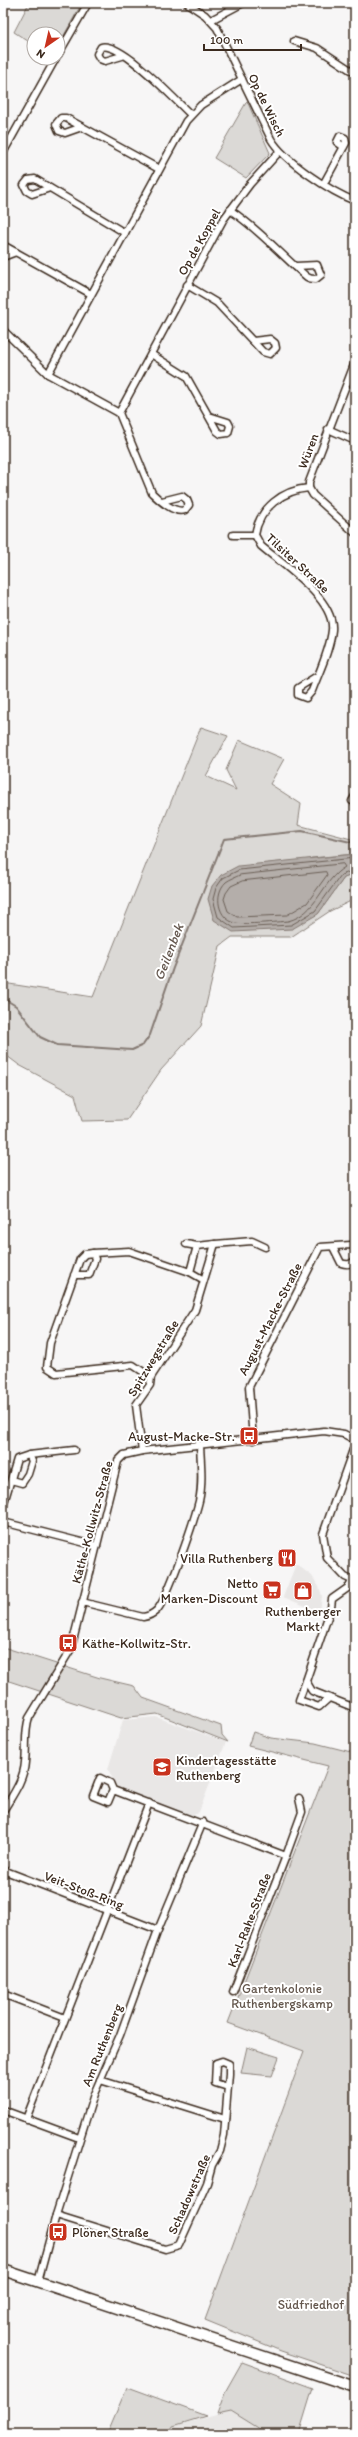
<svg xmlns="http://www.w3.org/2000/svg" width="358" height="2437" font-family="Itim,sans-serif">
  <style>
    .built { fill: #e9e7e6 }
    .green { fill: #dbd9d6; stroke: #8b827a }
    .water { fill: #b4aeaa; stroke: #847972 }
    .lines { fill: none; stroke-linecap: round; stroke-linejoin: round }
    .shore { stroke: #6b5f56; stroke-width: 1 }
    .stream { stroke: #847972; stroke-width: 2 }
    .street-casing { stroke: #3b2a1e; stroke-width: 9 }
    .primary-casing { stroke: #3b2a1e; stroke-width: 13 }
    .street { stroke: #fff; stroke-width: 6 }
    .primary { stroke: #fff; stroke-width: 10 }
    .labels { text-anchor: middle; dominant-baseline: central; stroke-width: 4; stroke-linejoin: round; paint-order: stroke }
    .street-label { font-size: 13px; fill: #3b2a1e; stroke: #fff }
    .poi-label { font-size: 13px; fill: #3b2a1e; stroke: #fff; text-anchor: end }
    .park-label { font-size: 13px; fill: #63564c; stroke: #fff }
    .water-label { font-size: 14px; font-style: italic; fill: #65584f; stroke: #fff }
  </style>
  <rect width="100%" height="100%" fill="#f7f6f6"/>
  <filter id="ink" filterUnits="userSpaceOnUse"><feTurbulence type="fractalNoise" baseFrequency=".025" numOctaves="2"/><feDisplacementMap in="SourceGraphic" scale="8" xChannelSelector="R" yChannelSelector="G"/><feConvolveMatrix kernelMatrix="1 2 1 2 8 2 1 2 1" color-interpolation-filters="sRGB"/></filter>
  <g filter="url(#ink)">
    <g class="built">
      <polygon points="296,1564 312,1576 319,1587 322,1596 320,1612 283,1597"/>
      <polygon points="156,1717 226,1742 199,1812 192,1816 117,1788 108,1769 123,1720"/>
      <polygon points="231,2411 268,2434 168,2434 173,2426"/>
    </g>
    <g class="green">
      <polygon points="29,3 82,3 58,46 58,34 34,34 34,45 14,32"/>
      <polygon points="247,101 270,153 246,178 214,158"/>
      <polygon points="201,727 228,736 206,776 236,790 226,770 239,740 284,759 270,784 301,804 298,825 355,840 355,854 311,858 318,914 344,878 354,874 355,899 330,911 291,937 232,937 220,946 201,1026 161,1070 127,1120 82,1121 75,1095 19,1065 3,1053 3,983 93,997"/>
      <polygon points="3,1647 100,1678 134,1686 143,1698 221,1726 222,1735 228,1742 157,1714 121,1718 3,1679"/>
      <polygon points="253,1732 271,1738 315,1743 355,1753 355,2376 281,2351 205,2320 304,2051 228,2023 328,1766 248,1746"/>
      <polygon points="247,2047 279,2057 272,2076 241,2073"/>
      <polygon points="242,2362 313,2388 299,2434 268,2434 231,2411 217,2414 225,2392"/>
      <polygon points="127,2387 206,2416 173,2426 168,2434 107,2434"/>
    </g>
    <polygon class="water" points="355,854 355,874 344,878 318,914 292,929 233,932 214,920 208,899 212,886 221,875 238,866"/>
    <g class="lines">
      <g class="shore">
        <polyline points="355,858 239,870 223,878 216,888 213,899 218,917 234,928 291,925 315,911 341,875 355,870"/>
        <path d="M343 864 345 867C322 880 317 914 288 921 279 922 244 925 236 923 218 920 213 894 226 882 230 879 236 877 240 875Z"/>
        <polygon points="326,872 327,875 307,903 287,915 237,917 228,911 224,899 226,893 231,886 242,881"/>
      </g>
      <polyline class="stream" points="3,998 16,1006 40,1037 57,1045 132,1050 143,1045 150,1035 173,968 224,839 302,831 355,843"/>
      <defs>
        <g id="street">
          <path d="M187 3 205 15 217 28 271 139C284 161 331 192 355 201"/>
          <polyline points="211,20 243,3"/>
          <polyline points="294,41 317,48 355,73"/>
          <polyline points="58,55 88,3"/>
          <path d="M122 56 105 61 100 59 97 54 101 47C121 41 176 101 190 114"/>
          <polyline points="82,127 65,133 59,131 56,124 61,118 66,118 159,169"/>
          <polyline points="3,153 56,58"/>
          <polyline points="324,183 346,143 345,138 340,136 337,142 344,147"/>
          <polyline points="50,188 32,194 27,191 24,185 28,180 35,179 125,233"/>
          <path d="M230 210C259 229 281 255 307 277 310 279 312 279 316 279L321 275 317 265 296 266"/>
          <polyline points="3,245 91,294"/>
          <polyline points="3,257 16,252"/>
          <polyline points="187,285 217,303 263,352 270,354 276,348 275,343 270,339 253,341"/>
          <polyline points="3,330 48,374"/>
          <polyline points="151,354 186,376 217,431 221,434 228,433 230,426 228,422 209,416"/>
          <polyline points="355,362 309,482 309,488 313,495 355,533"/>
          <polyline points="119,413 223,220 250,184 279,152"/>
          <polyline points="328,429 355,441"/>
          <path d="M309 488C283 490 259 508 255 535L261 546C283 565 335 599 332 630 330 650 319 672 312 691L306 698 298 695V688L317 676"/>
          <path d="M162 501 182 496 187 500 189 505 185 510C175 514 159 500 152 493L119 413 48 374 186 121 201 105 242 79"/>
          <polyline points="233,535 255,535"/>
          <polyline points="352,801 355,796"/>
          <polyline points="186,1244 197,1246"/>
          <polyline points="215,1244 252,1241 265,1247"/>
          <path d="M333 1247 341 1263C347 1265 351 1265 355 1260"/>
          <polyline points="93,1253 129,1251 190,1272"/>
          <polyline points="74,1275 89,1275 95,1259 93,1253 85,1254 80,1259 50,1343 47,1367 56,1373 133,1365 151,1377"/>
          <polyline points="253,1440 249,1387 320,1247 351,1245 355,1247"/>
          <polyline points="142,1451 136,1405 150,1385 151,1377 195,1310 215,1244 197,1246 190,1272 204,1280"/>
          <polyline points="29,1455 74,1450"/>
          <polyline points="3,1506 17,1459 29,1455 32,1461 28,1474 22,1483 11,1480"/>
          <polyline points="3,1522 97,1546"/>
          <polyline points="352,1581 349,1587 332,1599 331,1608 306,1681 312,1691 355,1708"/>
          <polyline points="354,1581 345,1577 327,1558 323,1534 355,1444"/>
          <path d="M82 1602 143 1617C149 1616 153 1614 157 1610 168 1598 194 1521 199 1501 203 1484 201 1464 200 1446"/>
          <polyline points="306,1681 299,1700 319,1707 329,1698"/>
          <polyline points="113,1790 108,1802 93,1796 100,1778 110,1783 113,1790 286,1856 302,1812 299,1798"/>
          <path d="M3 1811C12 1796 24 1780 25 1762 27 1747 24 1733 29 1718L71 1649 118 1461 124 1455 142 1451 324 1431 344 1434 355 1440"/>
          <polyline points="3,1870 158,1930"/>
          <polyline points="233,1992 286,1856"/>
          <polyline points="3,1994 65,2018"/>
          <polyline points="100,2080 225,2119"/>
          <polyline points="3,2110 79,2138"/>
          <polyline points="26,2119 149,1803"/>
          <polyline points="56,2215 165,2249 179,2245 207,2183 212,2165 220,2151 224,2135 229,2074 229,2064 222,2061 216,2063 215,2083 228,2087"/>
          <polyline points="38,2282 56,2215 94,2094 120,2035 158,1930 203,1822"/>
        </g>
        <polyline id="primary" points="3,2270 355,2387"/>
      </defs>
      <use href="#street" class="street-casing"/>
      <use href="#primary" class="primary-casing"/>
      <use href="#street" class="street"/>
      <use href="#primary" class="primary"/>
    </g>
  </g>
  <defs>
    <symbol id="bus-square" viewBox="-11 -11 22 22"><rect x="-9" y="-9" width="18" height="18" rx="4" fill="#c8321e" stroke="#fff"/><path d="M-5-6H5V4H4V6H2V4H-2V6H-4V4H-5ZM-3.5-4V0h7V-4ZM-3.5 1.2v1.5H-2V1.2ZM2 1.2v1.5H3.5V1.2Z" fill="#fff"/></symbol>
    <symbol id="restaurant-square" viewBox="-11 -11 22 22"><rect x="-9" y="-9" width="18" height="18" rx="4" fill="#c8321e" stroke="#fff"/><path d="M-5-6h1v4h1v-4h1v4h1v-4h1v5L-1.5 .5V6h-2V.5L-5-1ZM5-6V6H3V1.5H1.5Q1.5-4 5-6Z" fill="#fff"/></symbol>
    <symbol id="supermarket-square" viewBox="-11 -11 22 22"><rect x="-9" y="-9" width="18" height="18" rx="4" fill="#c8321e" stroke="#fff"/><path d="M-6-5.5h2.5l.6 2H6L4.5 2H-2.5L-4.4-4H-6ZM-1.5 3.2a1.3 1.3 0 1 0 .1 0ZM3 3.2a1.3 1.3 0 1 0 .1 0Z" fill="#fff"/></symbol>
    <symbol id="shop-square" viewBox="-11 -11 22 22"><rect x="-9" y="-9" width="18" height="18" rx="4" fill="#c8321e" stroke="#fff"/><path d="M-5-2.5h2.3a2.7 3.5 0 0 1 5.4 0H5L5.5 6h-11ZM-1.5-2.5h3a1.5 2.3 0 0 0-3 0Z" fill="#fff"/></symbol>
    <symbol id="school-square" viewBox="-11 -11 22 22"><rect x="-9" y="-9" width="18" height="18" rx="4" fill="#c8321e" stroke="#fff"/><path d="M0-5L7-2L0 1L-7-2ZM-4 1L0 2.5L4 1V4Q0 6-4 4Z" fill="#fff"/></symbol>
  </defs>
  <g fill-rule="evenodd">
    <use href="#bus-square" x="238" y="1425" width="22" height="22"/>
    <use href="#restaurant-square" x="276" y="1547" width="22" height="22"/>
    <use href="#supermarket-square" x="261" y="1579" width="22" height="22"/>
    <use href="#shop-square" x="292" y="1580" width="22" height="22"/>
    <use href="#bus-square" x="57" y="1632" width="22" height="22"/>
    <use href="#school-square" x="151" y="1756" width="22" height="22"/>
    <use href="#bus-square" x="47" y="2221" width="22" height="22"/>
  </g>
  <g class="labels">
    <g class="street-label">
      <text transform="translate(267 105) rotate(64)">Op de Wisch</text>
      <text transform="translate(199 242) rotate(-61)">Op de Koppel</text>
      <text transform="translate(308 451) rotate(-69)">Würen</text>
      <text transform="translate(298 563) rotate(43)">Tilsiter Straße</text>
      <text transform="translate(270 1319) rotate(-63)">August-Macke-Straße</text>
      <text transform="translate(153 1358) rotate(-59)">Spitzwegstraße</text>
      <text transform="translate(92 1522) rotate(-75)">Käthe-Kollwitz-Straße</text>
      <text transform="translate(84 1890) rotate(21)">Veit-Stoß-Ring</text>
      <text transform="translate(249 1920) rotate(-69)">Karl-Rahe-Straße</text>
      <text transform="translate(102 2045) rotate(-68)">Am Ruthenberg</text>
      <text transform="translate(189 2194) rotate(-66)">Schadowstraße</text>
    </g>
    <g class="poi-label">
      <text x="235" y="1436">August-Macke-Str.</text>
      <text x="273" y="1558">Villa Ruthenberg</text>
      <text x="258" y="1583">Netto<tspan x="258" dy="15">Marken-Discount</tspan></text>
      <text x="303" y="1611" text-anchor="middle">Ruthenberger<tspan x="303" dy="15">Markt</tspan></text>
      <text x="82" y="1643" text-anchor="start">Käthe-Kollwitz-Str.</text>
      <text x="176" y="1760" text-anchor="start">Kindertagesstätte<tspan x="176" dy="15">Ruthenberg</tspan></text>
      <text x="72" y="2232" text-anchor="start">Plöner Straße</text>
    </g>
    <g class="park-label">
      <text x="282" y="1988">Gartenkolonie<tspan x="282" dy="15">Ruthenbergskamp</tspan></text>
      <text x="311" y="2304">Südfriedhof</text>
    </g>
    <g class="water-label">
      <text transform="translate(169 952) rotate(-69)">Geilenbek</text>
    </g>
  </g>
  <rect width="358" height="2437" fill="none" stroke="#fff" stroke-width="16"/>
  <rect x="8" y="8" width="342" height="2421" fill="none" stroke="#3b2a1e" stroke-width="1.5" filter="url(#ink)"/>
  <g transform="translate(46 46) rotate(214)"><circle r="19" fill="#ffffff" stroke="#b1aaa5"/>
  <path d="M0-3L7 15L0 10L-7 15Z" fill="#c8321e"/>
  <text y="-6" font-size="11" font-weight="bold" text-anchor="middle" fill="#3b2a1e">N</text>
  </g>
  <path d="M204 44v6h97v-6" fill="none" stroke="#3b2a1e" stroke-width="2"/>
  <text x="210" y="44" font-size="12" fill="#3b2a1e" stroke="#ffffff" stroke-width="3" paint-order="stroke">100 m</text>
</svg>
